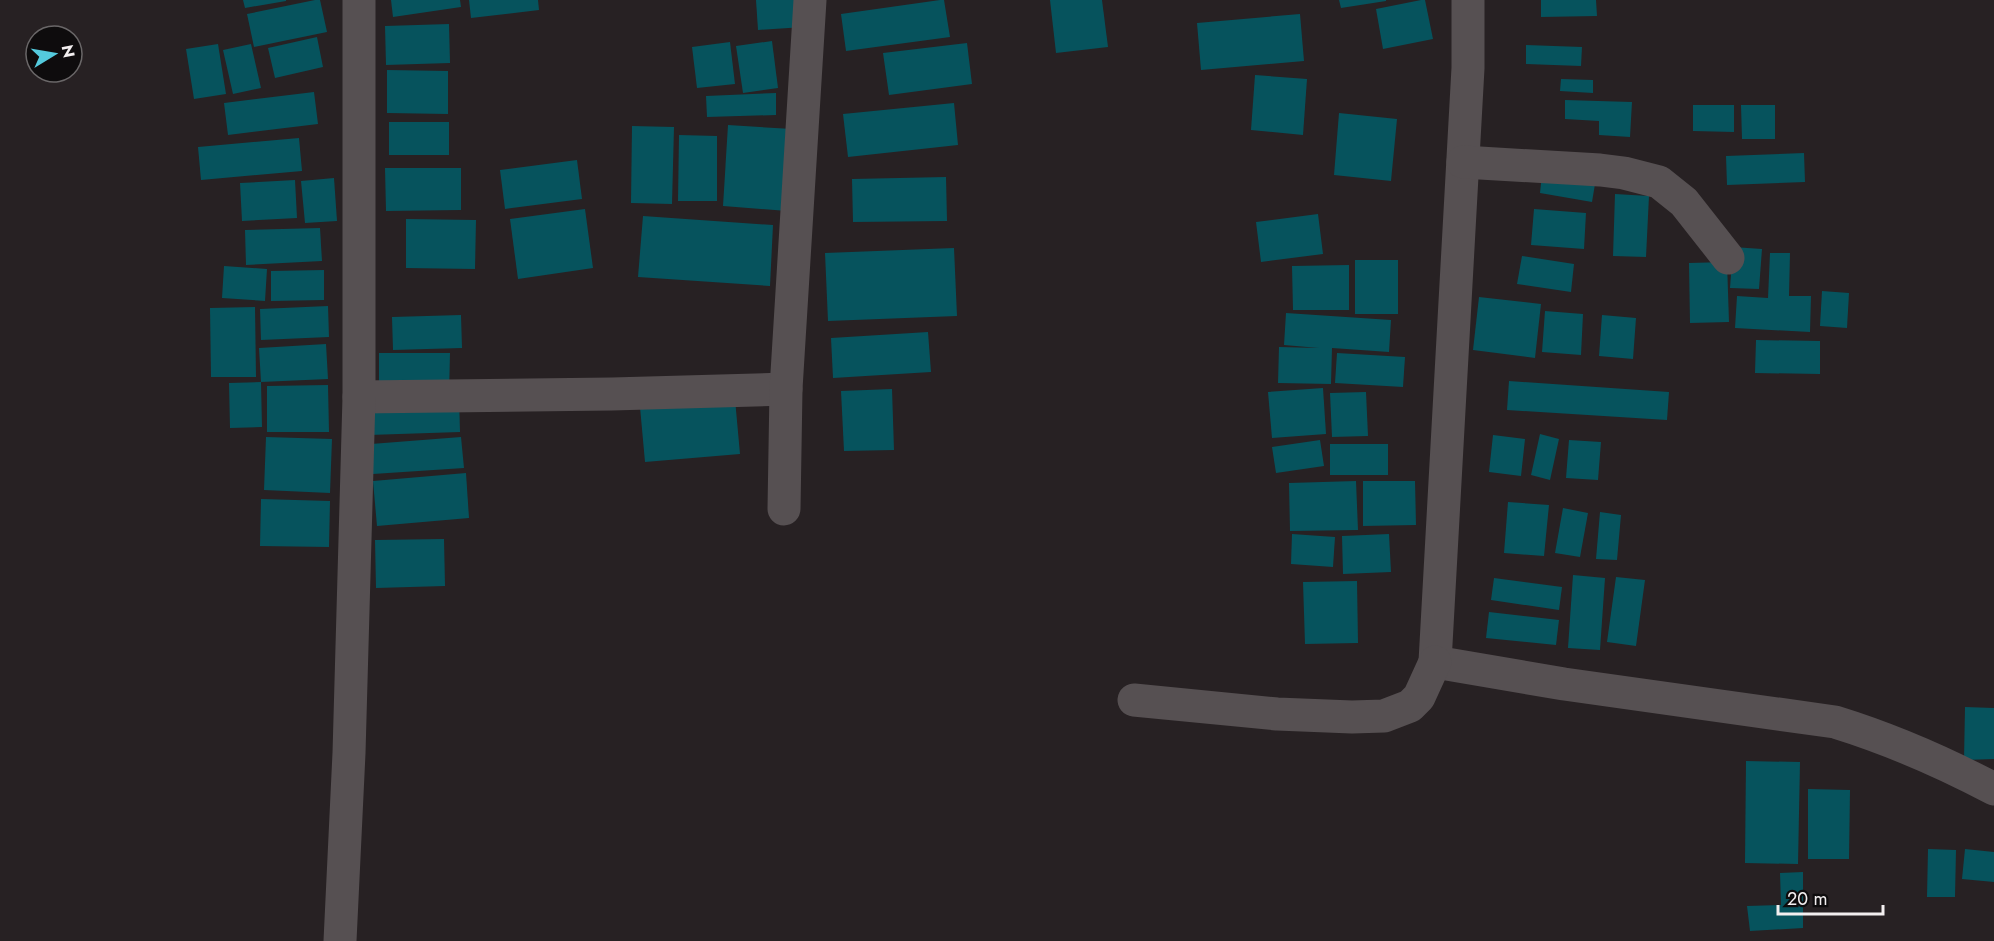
<svg xmlns="http://www.w3.org/2000/svg" width="1994" height="941" font-family="Jost,sans-serif">
  <style>
    .building { fill: #06535d }
    .lines { fill: none; stroke-linecap: round; stroke-linejoin: round }
    .minor { stroke: #565052; stroke-width: 33 }
  </style>
  <rect width="100%" height="100%" fill="#272123"/>
  <g class="building">
    <polygon points="243,0 286,0 286,1 245,8"/>
    <polygon points="315,0 320,0 327,32 254,47 247,14"/>
    <polygon points="391,0 460,0 461,7 393,17"/>
    <polygon points="469,0 538,0 539,10 471,18"/>
    <polygon points="756,0 802,0 804,27 758,30"/>
    <polygon points="940,0 944,0 950,37 846,51 841,14"/>
    <polygon points="1050,0 1102,0 1108,47 1056,53"/>
    <polygon points="1339,0 1386,0 1386,1 1341,8"/>
    <polygon points="1421,0 1425,0 1433,39 1383,49 1376,9"/>
    <polygon points="1541,0 1596,0 1597,16 1541,17"/>
    <polygon points="1300,14 1304,61 1201,70 1197,23"/>
    <polygon points="449,24 450,63 386,65 385,26"/>
    <polygon points="317,37 323,67 275,78 268,48"/>
    <polygon points="772,41 778,88 743,93 736,46"/>
    <polygon points="730,42 735,84 697,88 692,47"/>
    <polygon points="967,43 972,84 889,95 883,53"/>
    <polygon points="218,44 226,94 194,99 186,49"/>
    <polygon points="251,44 261,88 233,94 223,50"/>
    <polygon points="1526,45 1582,47 1581,66 1526,64"/>
    <polygon points="387,70 448,71 448,114 387,113"/>
    <polygon points="1255,75 1307,79 1303,135 1251,130"/>
    <polygon points="1561,79 1593,80 1593,93 1560,91"/>
    <polygon points="314,92 318,124 228,135 224,103"/>
    <polygon points="776,93 776,115 707,117 706,96"/>
    <polygon points="1565,100 1632,102 1630,137 1599,135 1599,121 1565,119"/>
    <polygon points="954,103 958,145 848,157 843,114"/>
    <polygon points="1693,105 1734,105 1734,132 1693,131"/>
    <polygon points="1741,105 1775,105 1775,139 1742,139"/>
    <polygon points="1339,113 1397,119 1391,181 1334,175"/>
    <rect x="389" y="122" width="60" height="33"/>
    <polygon points="728,125 792,129 787,211 723,206"/>
    <polygon points="632,126 674,127 672,204 631,203"/>
    <polygon points="679,135 717,136 717,201 678,201"/>
    <polygon points="299,138 302,171 201,180 198,147"/>
    <polygon points="1804,153 1805,182 1727,185 1726,156"/>
    <polygon points="577,160 582,199 505,209 500,170"/>
    <polygon points="385,168 461,168 461,210 386,211"/>
    <polygon points="1542,174 1595,184 1592,202 1540,193"/>
    <polygon points="946,177 947,221 853,222 852,179"/>
    <polygon points="334,178 337,221 305,223 301,181"/>
    <polygon points="295,180 297,218 242,221 240,183"/>
    <polygon points="1615,194 1649,196 1646,257 1613,256"/>
    <polygon points="585,209 593,268 518,279 510,219"/>
    <polygon points="1534,209 1586,213 1584,249 1531,245"/>
    <polygon points="1318,214 1323,254 1261,262 1256,222"/>
    <polygon points="643,216 773,225 770,286 638,277"/>
    <polygon points="406,219 476,220 475,269 406,268"/>
    <polygon points="320,228 322,261 246,265 245,230"/>
    <polygon points="1733,247 1762,249 1759,289 1730,288"/>
    <polygon points="954,248 957,316 828,321 825,253"/>
    <polygon points="1770,253 1790,253 1789,296 1811,296 1810,332 1735,328 1737,296 1768,298"/>
    <polygon points="1522,256 1574,264 1571,292 1517,284"/>
    <rect x="1355" y="260" width="43" height="54"/>
    <polygon points="1727,262 1729,322 1690,323 1689,263"/>
    <polygon points="1349,265 1349,310 1293,310 1292,266"/>
    <polygon points="224,266 267,269 265,301 222,298"/>
    <polygon points="324,270 324,300 271,301 271,271"/>
    <polygon points="1822,291 1849,293 1847,328 1820,326"/>
    <polygon points="1479,297 1541,304 1535,358 1473,350"/>
    <polygon points="328,306 329,337 261,340 260,309"/>
    <polygon points="255,307 256,377 211,377 210,308"/>
    <polygon points="1545,311 1583,314 1581,355 1542,352"/>
    <polygon points="1286,313 1391,320 1389,352 1332,348 1331,384 1278,383 1279,347 1319,348 1284,345"/>
    <polygon points="461,315 462,348 393,350 392,317"/>
    <polygon points="1602,315 1636,318 1633,359 1599,356"/>
    <polygon points="928,332 931,372 833,378 831,338"/>
    <polygon points="1756,340 1820,341 1820,374 1755,373"/>
    <polygon points="326,344 328,379 261,382 262,427 230,428 229,383 261,382 259,348"/>
    <polygon points="379,353 450,353 449,395 379,395"/>
    <polygon points="1337,353 1405,357 1403,387 1335,383"/>
    <polygon points="1509,381 1669,392 1667,420 1507,410"/>
    <polygon points="328,385 329,432 267,432 267,386"/>
    <polygon points="1323,388 1326,434 1272,438 1268,392"/>
    <polygon points="892,389 894,450 844,451 841,391"/>
    <polygon points="1366,392 1368,436 1332,437 1330,393"/>
    <polygon points="459,397 460,432 369,435 367,400"/>
    <polygon points="735,399 740,454 645,462 640,407"/>
    <polygon points="1540,434 1559,439 1550,480 1531,475"/>
    <polygon points="1493,435 1525,439 1521,476 1489,472"/>
    <polygon points="266,437 332,439 330,493 264,490"/>
    <polygon points="461,437 464,468 373,474 371,444"/>
    <polygon points="1320,440 1324,466 1276,473 1272,447"/>
    <polygon points="1569,440 1601,442 1598,480 1566,478"/>
    <rect x="1330" y="444" width="58" height="31"/>
    <polygon points="466,473 469,518 377,526 373,481"/>
    <polygon points="1356,481 1358,530 1290,531 1289,483"/>
    <polygon points="1363,481 1415,481 1416,525 1363,526"/>
    <polygon points="261,499 330,501 329,547 260,546"/>
    <polygon points="1508,502 1549,505 1544,556 1504,553"/>
    <polygon points="1563,508 1588,513 1580,557 1555,553"/>
    <polygon points="1600,512 1621,515 1617,560 1596,559"/>
    <polygon points="1292,534 1335,537 1333,567 1291,564"/>
    <polygon points="1389,534 1391,572 1343,574 1342,536"/>
    <polygon points="444,539 445,586 376,588 375,540"/>
    <polygon points="1573,575 1605,578 1600,650 1568,648"/>
    <polygon points="1616,577 1645,580 1636,646 1607,642"/>
    <polygon points="1494,578 1562,587 1559,610 1491,600"/>
    <polygon points="1357,581 1358,643 1305,644 1303,582"/>
    <polygon points="1489,612 1559,620 1556,645 1486,638"/>
    <polygon points="1965,707 1994,708 1994,759 1964,760"/>
    <polygon points="1746,761 1800,762 1798,864 1745,863"/>
    <polygon points="1808,789 1850,790 1849,859 1808,859"/>
    <polygon points="1928,849 1956,850 1955,897 1927,897"/>
    <polygon points="1965,849 1994,852 1994,882 1962,879"/>
    <polygon points="1803,872 1803,928 1750,931 1747,906 1781,905 1780,873"/>
  </g>
  <g class="lines">
    <g class="minor">
      <path d="M1468 0V68L1435 662 1564 684 1835 722C1890 739 1943 762 1994 789"/>
      <polyline points="1463,162 1600,170 1624,173 1659,182 1684,202 1728,258"/>
      <polyline points="359,397 612,394 786,389"/>
      <polyline points="784,509 786,389 810,0"/>
      <polyline points="1134,700 1277,714 1352,717 1384,716 1410,706 1419,697 1435,662"/>
      <polyline points="340,941 349,753 359,397 359,0"/>
    </g>
  </g>
  <g transform="translate(54 54) rotate(79)"><circle r="28" fill="#0e0c0d" stroke="#6a6768" stroke-width="1.5"/>
  <path d="M0-4.5L10 22L0 15L-10 22Z" fill="#54cadd"/>
  <text y="-9" font-size="16" font-weight="bold" text-anchor="middle" fill="#f3eff0">N</text>
  </g>
  <path d="M1778 905v9h105v-9" fill="none" stroke="#f3eff0" stroke-width="3"/>
  <text x="1787" y="905" font-size="18" fill="#f3eff0" stroke="#0e0c0d" stroke-width="4.5" paint-order="stroke">20 m</text>
</svg>
